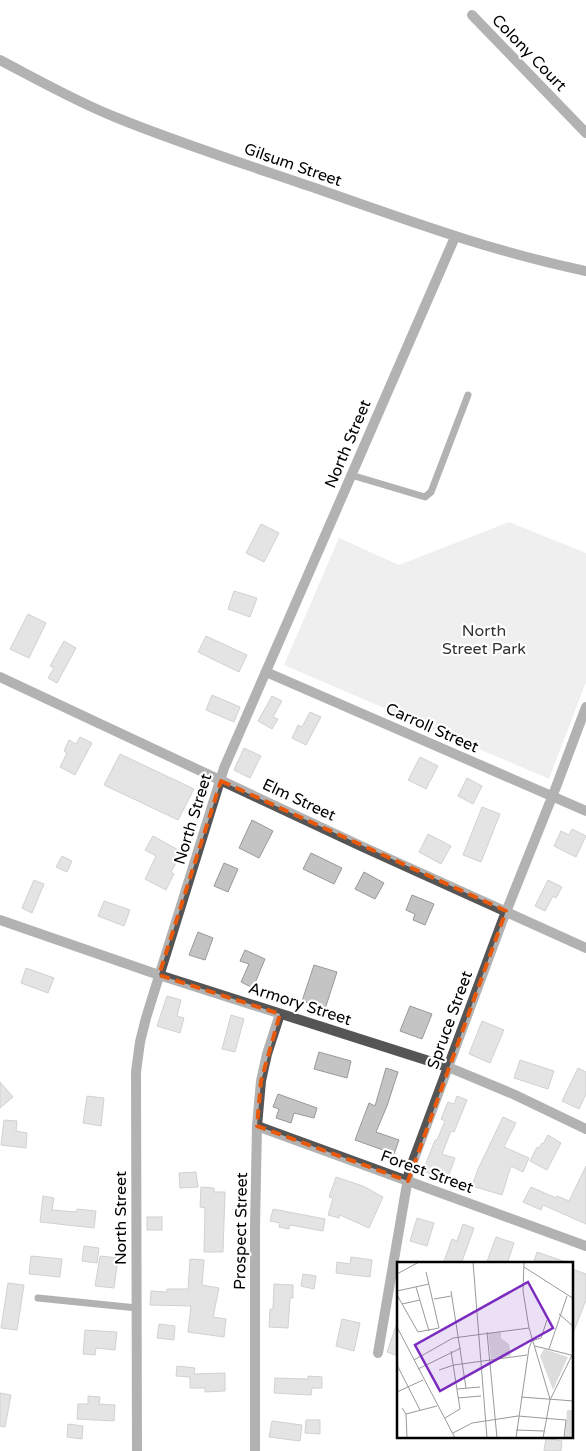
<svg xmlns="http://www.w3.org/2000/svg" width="586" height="1451" font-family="'Varela Round',sans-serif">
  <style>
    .green { fill: #dcdcdc }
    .building { fill: #c4c4c4; stroke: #999 }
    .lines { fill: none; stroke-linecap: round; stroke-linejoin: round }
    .lane { stroke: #555; stroke-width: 7 }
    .street { stroke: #555; stroke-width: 10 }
    .marked { fill: none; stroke: #e8590c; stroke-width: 4; stroke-dasharray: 10 6; stroke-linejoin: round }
    .labels { text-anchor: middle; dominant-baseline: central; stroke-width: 4.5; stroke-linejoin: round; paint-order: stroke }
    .street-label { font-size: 16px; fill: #000; stroke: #fff }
    .park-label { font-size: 16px; fill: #333; stroke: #fff }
    .inset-road { fill: none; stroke: #999; stroke-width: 1 }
    .view { fill: #7b2cbf; fill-opacity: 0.15; stroke: #7b2cbf; stroke-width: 2.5 }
    .inset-edge { fill: none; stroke: #000; stroke-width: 2.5 }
  </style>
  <rect width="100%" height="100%" fill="#fff"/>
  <polygon class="green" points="509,522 586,553 586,682 549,779 284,665 339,538 399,565"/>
  <g class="building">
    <polygon points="261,524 279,533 264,562 246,553"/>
    <polygon points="234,591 257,598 250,617 228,609"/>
    <polygon points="28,614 46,623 29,658 10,649"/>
    <polygon points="206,636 247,655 239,672 198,652"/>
    <polygon points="64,641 76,648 57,683 48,678 54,668 50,666"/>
    <polygon points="212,695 240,707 234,722 206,710"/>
    <polygon points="272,696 282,701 273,717 278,719 272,729 258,721"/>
    <polygon points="310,712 321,717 306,745 292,738 298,725 302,727"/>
    <polygon points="80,737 92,743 75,775 60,767 67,753 64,751 69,740 76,744"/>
    <polygon points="244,748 261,756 250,778 234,770"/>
    <polygon points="120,754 194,789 178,820 104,785"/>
    <polygon points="420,757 438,766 426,789 408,780"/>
    <polygon points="467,778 482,786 473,804 458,796"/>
    <polygon points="482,807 500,814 481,862 463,855"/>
    <polygon points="252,820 273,831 259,858 239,848"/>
    <polygon points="572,829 586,836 576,857 554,846 561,831 569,835"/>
    <polygon points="428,834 451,846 441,864 419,852"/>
    <polygon points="153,836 182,852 171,872 174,874 166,890 145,879 156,856 145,850"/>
    <polygon points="311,853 342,868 334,884 303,869"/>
    <polygon points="62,856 72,861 67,872 56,867"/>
    <polygon points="224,863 238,869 228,892 214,886"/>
    <polygon points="364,872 384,883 375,899 355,889"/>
    <polygon points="34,880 44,884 32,913 22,908"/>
    <polygon points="548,880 562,887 556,898 553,896 545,911 535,906"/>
    <polygon points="412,895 434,904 425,925 413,920 415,914 406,910"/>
    <polygon points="104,901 130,910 124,926 98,916"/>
    <polygon points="198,932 213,938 205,960 189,955"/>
    <polygon points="245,950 265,959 253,988 241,982 249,964 240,961"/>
    <polygon points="314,965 337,972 325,1009 302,1001"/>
    <polygon points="26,968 54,978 48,993 21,983"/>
    <polygon points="167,996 181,1000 177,1016 184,1018 180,1033 157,1026"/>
    <polygon points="410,1006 432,1014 422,1039 400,1031"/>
    <polygon points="231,1015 244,1019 235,1052 222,1049"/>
    <polygon points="482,1021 504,1030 490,1063 469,1054"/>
    <polygon points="319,1052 351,1061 347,1078 314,1069"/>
    <polygon points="520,1060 554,1071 548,1089 514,1078"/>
    <polygon points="386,1068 398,1072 387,1106 376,1132 399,1140 394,1154 355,1140 369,1103 375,1106"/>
    <polygon points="578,1068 586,1072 586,1094 579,1109 562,1101"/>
    <polygon points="0,1082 13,1097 0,1108"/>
    <polygon points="278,1094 317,1108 314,1118 294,1113 291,1123 276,1118 279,1109 273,1107"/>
    <polygon points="87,1096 104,1098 101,1126 83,1123"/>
    <polygon points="457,1096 467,1100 454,1132 451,1131 442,1154 455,1158 447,1180 423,1171 435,1140 437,1140 445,1121 441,1119 448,1102 454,1104"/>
    <polygon points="503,1117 516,1123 504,1147 529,1158 523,1172 511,1166 502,1195 472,1186 478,1169"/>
    <polygon points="4,1120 17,1121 16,1131 27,1133 26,1148 1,1145"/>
    <polygon points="548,1135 561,1143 547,1170 530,1161 537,1147 539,1148 542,1143 543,1144"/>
    <polygon points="586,1166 586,1224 543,1205 541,1210 523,1202 531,1187 556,1198 557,1196 569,1201"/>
    <polygon points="196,1172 198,1187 180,1188 179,1173"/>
    <polygon points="336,1177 363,1186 383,1197 369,1228 340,1215 339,1218 328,1215 333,1198 329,1197"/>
    <polygon points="201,1187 214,1188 214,1192 225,1192 223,1252 204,1252 205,1208 200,1207"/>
    <polygon points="43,1196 54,1198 52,1210 76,1212 77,1209 96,1211 94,1228 40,1222"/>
    <polygon points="273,1209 325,1219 323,1231 290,1225 289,1229 279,1227 280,1223 270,1221"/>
    <rect x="147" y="1217" width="15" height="13"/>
    <polygon points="417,1218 434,1223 427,1246 410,1241"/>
    <polygon points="463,1224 474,1228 461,1264 443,1264 452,1239 457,1241"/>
    <polygon points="496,1237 514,1243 507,1264 486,1264"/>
    <polygon points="84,1246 99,1248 97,1263 82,1261"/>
    <polygon points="537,1252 566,1262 566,1264 533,1264"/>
    <polygon points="31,1256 62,1259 60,1277 29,1274"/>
    <polygon points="100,1256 118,1258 114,1288 95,1286"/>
    <polygon points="351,1257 372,1260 370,1277 336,1273 337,1262 350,1264"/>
    <polygon points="190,1259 204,1260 202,1285 219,1288 213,1317 226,1319 224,1337 188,1332 191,1306 150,1305 151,1291 167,1292 167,1289 188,1289"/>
    <polygon points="572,1269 586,1274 586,1300 573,1333"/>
    <polygon points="303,1274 316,1276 314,1289 301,1286"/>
    <polygon points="8,1283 24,1285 17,1330 1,1328"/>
    <polygon points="274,1284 293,1285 293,1298 290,1298 288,1328 269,1327 270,1309 273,1309"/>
    <polygon points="342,1319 360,1323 354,1351 336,1346"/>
    <polygon points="397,1323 398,1323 398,1356 387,1352"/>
    <polygon points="159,1324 175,1326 174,1340 157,1338"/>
    <polygon points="85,1330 117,1332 115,1350 96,1348 95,1355 83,1354"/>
    <polygon points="177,1366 195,1368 194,1374 225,1373 225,1391 205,1392 205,1388 190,1388 190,1377 176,1376"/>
    <polygon points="308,1376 322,1377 322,1388 312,1388 311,1395 274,1393 275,1378 308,1379"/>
    <polygon points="0,1393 11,1395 5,1427 0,1426"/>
    <polygon points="88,1396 100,1397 99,1404 115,1405 114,1421 77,1419 78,1404 88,1404"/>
    <polygon points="306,1420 320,1420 320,1434 305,1433"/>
    <polygon points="272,1421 302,1425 300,1441 269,1437"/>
    <polygon points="68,1424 83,1426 82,1439 67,1437"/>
    <polygon points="546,1438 562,1441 561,1451 544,1451"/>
  </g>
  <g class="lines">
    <g class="lane">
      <polyline points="351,475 425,497 431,492 468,395"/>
      <polyline points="38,1298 137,1308"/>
    </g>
    <g class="street">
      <polyline points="472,15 586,133"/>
      <path d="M0 60C38 80 75 101 115 117 181 144 248 165 315 188 404 219 493 252 586 271"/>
      <polyline points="266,672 586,811"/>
      <polyline points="0,677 363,847 586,948"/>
      <polyline points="0,920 159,975 448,1067 513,1094 586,1129"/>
      <polyline points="257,1126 586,1246"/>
      <polyline points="378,1353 409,1172 502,922 556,787 586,707"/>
      <polyline points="137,1451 136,1072 140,1042 146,1018 224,768 455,237"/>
      <polyline points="255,1451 255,1226 257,1126 261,1081 267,1054 280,1014"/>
    </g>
  </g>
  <path d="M0 0H586V1451H0ZM221 781 506 911 408 1181 257 1126 261 1081 280 1014 159 975Z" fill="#fff" fill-opacity=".55" fill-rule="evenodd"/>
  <path class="marked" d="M221 781 506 911 408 1181 257 1126 261 1081 280 1014 159 975Z"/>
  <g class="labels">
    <g class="street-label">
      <text transform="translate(529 53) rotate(46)">Colony Court</text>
      <text transform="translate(293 165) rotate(19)">Gilsum Street</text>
      <text transform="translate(348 444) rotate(-67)">North Street</text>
      <text transform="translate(432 728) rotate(24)">Carroll Street</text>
      <text transform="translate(299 800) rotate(25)">Elm Street</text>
      <text transform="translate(193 819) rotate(-73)">North Street</text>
      <text transform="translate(300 1004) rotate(18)">Armory Street</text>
      <text transform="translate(450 1020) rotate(-70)">Spruce Street</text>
      <text transform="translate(427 1172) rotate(20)">Forest Street</text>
      <text transform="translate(121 1218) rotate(-90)">North Street</text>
      <text transform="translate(241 1231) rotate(-89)">Prospect Street</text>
    </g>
    <g class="park-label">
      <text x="484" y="631">North<tspan x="484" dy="18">Street Park</tspan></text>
    </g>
  </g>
  <g transform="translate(397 1262)">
    <rect width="176" height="176" fill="#fff"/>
    <path d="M104 70V76L112 82 114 94 94 97 91 71ZM147 87 171 95 156 128 143 94ZM170 148H176V176H168Z" fill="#dcdcdc"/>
    <path class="inset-road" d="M76 0 90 176M127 0 126 29 132 66 153 137M127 5 177 37M0 12 22 0M19 25 32 69M0 29 32 22M54 29 69 126M0 33 21 70 42 66 29 10M37 37 54 34M5 42 23 38M162 52 177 65M0 65 58 176M90 70 100 176M138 84 174 93M152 87 170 34M17 98 56 76 132 66M0 103 23 148M21 107 64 86M42 108 57 103 130 93M60 127 83 125M0 130 26 118M124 135 177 139M61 136 84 134M5 146 9 152 10 176M9 152 40 144M48 156 63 147 54 89M119 168 147 169M56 171 75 161 121 154 169 158 167 176M119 176 132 86 135 79 144 76 150 58M146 176 153 138 177 89"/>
    <path class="view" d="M131 20 156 66 43 129 18 83Z"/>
    <rect width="176" height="176" class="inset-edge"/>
  </g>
</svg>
